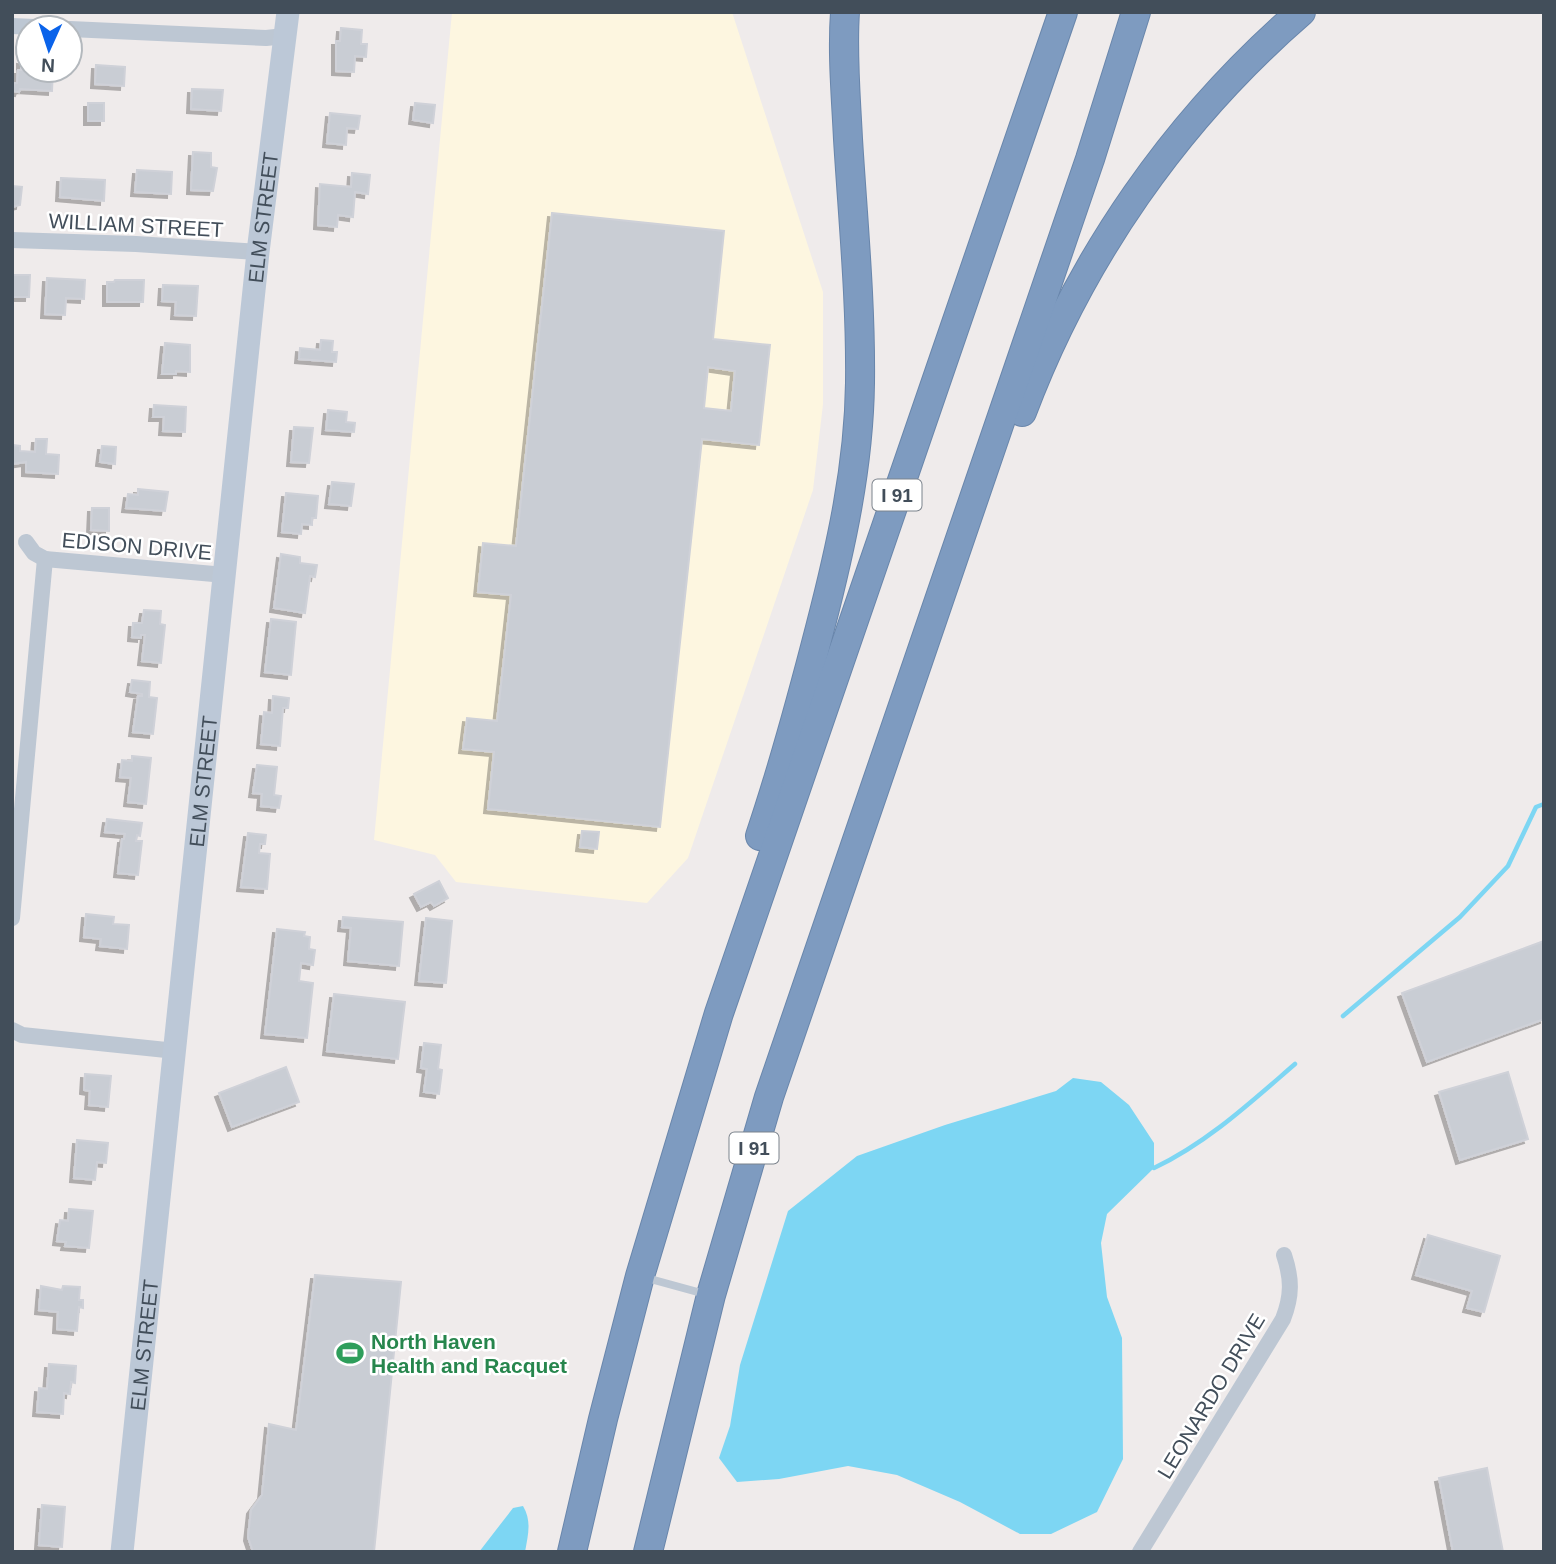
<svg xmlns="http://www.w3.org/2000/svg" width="1556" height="1564" font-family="Arial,sans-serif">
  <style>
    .commercial { fill: #fdf6e0 }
    .water { fill: #7dd6f3 }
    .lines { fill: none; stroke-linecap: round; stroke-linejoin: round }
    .stream { stroke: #7dd6f3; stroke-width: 4.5 }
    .building { fill: #c9cdd4; stroke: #cfd1d8; stroke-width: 2; fill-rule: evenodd; filter: url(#shadow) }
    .highway-casing { stroke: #6986ab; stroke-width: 30 }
    .lane { stroke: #bdc7d3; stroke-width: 8 }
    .street { stroke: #bdc7d3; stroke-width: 16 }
    .secondary { stroke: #bcc8d7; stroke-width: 23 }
    .highway { stroke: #7e9bc0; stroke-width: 28 }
    .labels { text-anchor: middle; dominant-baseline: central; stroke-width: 5; stroke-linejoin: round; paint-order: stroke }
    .shield { fill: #fff; stroke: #7b838c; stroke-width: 2 }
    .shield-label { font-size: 19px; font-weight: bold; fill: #424e5a }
    .street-label { font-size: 21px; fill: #424e5a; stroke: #fff }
    .leisure-label { font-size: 21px; font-weight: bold; fill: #27864d; stroke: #fff; text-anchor: start }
  </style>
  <defs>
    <filter id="shadow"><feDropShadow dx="-4" dy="4" stdDeviation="0" flood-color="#0004"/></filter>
  </defs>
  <rect width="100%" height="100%" fill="#efebeb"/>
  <polygon class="commercial" points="452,12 732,12 823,292 823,404 813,490 688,858 647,903 456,882 435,855 374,840"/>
  <g class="water">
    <polygon points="1073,1078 1101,1082 1129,1105 1154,1143 1154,1168 1107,1214 1101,1243 1107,1297 1122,1338 1123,1459 1097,1512 1051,1534 1020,1534 960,1502 897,1475 848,1466 779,1479 737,1482 719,1458 730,1426 740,1365 788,1211 857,1156 945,1125 1056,1091"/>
    <path d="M523 1506C532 1521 528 1535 525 1552H479L513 1508Z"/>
  </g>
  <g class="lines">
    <g class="stream">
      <polyline points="1343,1016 1460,917 1508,866 1536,807 1544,804"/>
      <path d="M1154 1168C1207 1143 1251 1102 1295 1064"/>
    </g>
  </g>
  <g class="building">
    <polygon points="341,28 362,30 361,44 367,44 366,57 355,56 354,72 336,71 336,41 340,41"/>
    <polygon points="21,60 28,61 28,70 53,70 52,91 20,89 19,92 13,91 14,83 17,83 18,70 21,70"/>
    <polygon points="96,65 125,67 124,86 95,84"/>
    <polygon points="192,89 223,90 221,111 191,109"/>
    <rect x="88" y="103" width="16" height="18"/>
    <polygon points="415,103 435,105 433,123 413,120"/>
    <polygon points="330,113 360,116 358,129 347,128 346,145 327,143"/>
    <polygon points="193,152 211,153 211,167 217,168 213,191 191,190"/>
    <polygon points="137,170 172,172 171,194 135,192"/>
    <polygon points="352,173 370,175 368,194 355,192 353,217 338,215 337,227 318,225 320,184 351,187"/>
    <polygon points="61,178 105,180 104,201 60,197"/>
    <polygon points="12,186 22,187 20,205 12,207"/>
    <path d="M552 213 724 231 713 339 770 345 759 445 702 439 660 827 488 809 494 752 463 749 467 718 497 721 511 595 478 592 483 543 516 546ZM708 367 735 371 731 411 704 408Z"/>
    <polygon points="12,275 30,275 29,297 12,297"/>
    <polygon points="47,278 85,280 84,299 66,298 65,315 45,314"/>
    <polygon points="115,280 144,280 143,302 107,302 107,282 114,282"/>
    <polygon points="163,285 198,286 196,316 175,315 176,302 162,301"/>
    <polygon points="321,340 333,341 332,352 337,352 336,362 299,359 300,348 320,350"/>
    <polygon points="165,343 190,345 190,372 176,371 176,374 162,374"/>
    <polygon points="154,405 186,407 185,432 163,431 164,417 153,417"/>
    <polygon points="328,410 347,412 346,422 355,423 354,432 326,430"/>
    <polygon points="294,427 313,428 309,463 291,462"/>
    <polygon points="36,439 47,439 46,454 59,455 58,474 26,472 26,462 12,464 12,445 20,446 20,451 35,452"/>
    <polygon points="102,446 116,447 115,464 100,462"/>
    <polygon points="332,482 354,484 351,506 329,504"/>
    <polygon points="138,489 168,492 165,511 126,508 128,494 138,495"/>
    <polygon points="286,493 318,496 316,518 312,518 312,525 302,524 301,534 282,532"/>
    <polygon points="92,508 109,508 109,531 91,530"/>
    <polygon points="281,554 300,557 300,563 317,565 315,577 310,576 305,613 274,608"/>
    <polygon points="144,610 161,611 160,624 165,625 161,663 142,661 145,635 141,635 141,638 132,637 133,623 142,623"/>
    <polygon points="271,619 296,622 291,675 265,672"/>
    <polygon points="132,680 150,682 149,697 157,698 153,734 133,732 138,696 142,696 142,694 130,692"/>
    <polygon points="273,696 289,698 288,708 283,708 280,746 261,744 264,712 272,713"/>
    <polygon points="132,756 151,758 146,804 128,802 131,778 120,777 122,760 132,761"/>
    <polygon points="257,765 277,767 274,795 281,796 279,808 261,806 262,794 253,793"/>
    <polygon points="107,819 142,823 140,836 137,835 136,841 142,841 138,875 118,873 122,839 124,839 125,834 105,832"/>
    <polygon points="582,831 599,832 597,849 580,847"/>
    <polygon points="248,833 266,835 265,844 260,844 259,853 270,854 267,889 241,887"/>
    <polygon points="439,881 448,898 434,906 431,902 421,907 414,894"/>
    <polygon points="86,914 114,917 113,924 129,925 127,949 100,946 101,939 84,937"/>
    <polygon points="343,917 403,922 399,966 348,961 351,928 342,927"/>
    <polygon points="426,918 452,921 446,983 419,981"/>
    <polygon points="277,929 305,932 304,936 310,937 309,949 315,950 313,965 301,963 299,981 313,983 307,1038 265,1034"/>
    <polygon points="1544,941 1544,1019 1427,1062 1402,993"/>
    <polygon points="334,994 405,1002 398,1059 327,1051"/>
    <polygon points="424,1043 441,1045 438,1069 442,1070 439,1094 424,1092 427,1069 421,1068"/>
    <polygon points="286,1067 299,1102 232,1127 219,1093"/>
    <polygon points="1508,1072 1528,1139 1460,1160 1439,1092"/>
    <polygon points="85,1074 111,1076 108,1107 89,1105 90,1091 84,1090"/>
    <polygon points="77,1140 108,1143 106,1163 97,1162 95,1180 74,1178"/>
    <polygon points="69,1209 93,1211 89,1248 65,1246 66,1242 57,1241 60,1220 68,1221"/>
    <polygon points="1428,1235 1500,1256 1484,1312 1467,1308 1472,1291 1416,1275"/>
    <polygon points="315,1275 401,1282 374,1552 253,1552 248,1537 251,1510 262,1495 269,1424 296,1430"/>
    <polygon points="41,1286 62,1290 63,1286 80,1287 79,1300 83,1300 83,1308 79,1307 77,1331 57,1329 58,1312 39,1310"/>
    <polygon points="49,1364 76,1366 75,1383 71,1382 70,1394 64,1393 63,1414 37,1412 39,1388 47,1389"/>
    <polygon points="1487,1468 1503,1552 1453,1552 1439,1478"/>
    <polygon points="42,1505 65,1507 62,1547 39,1545"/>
  </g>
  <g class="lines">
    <defs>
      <g id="highway">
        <path d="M1022 412C1080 258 1176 120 1301 12"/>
        <path d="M760 836C783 768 802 698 820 628 841 547 859 466 860 383 861 302 853 220 848 139 846 97 842 54 845 12"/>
        <polyline points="572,1552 603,1419 640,1276 719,1013 1063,12"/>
        <polyline points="648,1552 711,1295 769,1097 1090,159 1136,12"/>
      </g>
    </defs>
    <use href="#highway" class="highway-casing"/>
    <polyline class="lane" points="643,1277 705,1294"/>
    <g class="street">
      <polyline points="12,26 57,28"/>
      <polyline points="70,29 266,38 285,36"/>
      <polyline points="12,240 136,244 258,252"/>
      <polyline points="26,542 34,553 45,559 225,575"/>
      <polyline points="12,918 45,559"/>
      <polyline points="12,1030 22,1035 176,1051"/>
      <path d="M1140 1552 1283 1319C1292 1296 1292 1279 1284 1255"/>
    </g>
    <path class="secondary" id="s1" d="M122 1552 258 252 288 12"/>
    <use href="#highway" class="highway"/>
  </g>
  <defs>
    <symbol id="stadium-bare" viewBox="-9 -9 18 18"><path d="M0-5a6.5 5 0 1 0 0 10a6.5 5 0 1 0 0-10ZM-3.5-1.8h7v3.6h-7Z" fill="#2e9e5b" stroke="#fff" stroke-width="2.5" paint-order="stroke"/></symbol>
  </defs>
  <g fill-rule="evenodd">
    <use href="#stadium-bare" x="331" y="1334" width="38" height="38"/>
  </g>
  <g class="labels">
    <g class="shield">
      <rect x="872.5" y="479.5" width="49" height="31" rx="5"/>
      <rect x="729.5" y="1132.5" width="49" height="31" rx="5"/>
    </g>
    <g class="shield-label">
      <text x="897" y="495">I 91</text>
      <text x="754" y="1148">I 91</text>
    </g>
    <g class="street-label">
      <text stroke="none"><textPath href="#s1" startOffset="1342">ELM STREET</textPath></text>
      <text transform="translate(136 225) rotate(3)">WILLIAM STREET</text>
      <text transform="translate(137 546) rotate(5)">EDISON DRIVE</text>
      <text stroke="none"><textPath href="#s1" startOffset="775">ELM STREET</textPath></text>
      <text stroke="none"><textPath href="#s1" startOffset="208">ELM STREET</textPath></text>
      <text transform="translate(1211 1396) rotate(-59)">LEONARDO DRIVE</text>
    </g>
    <g class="leisure-label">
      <text x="371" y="1341">North Haven<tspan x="371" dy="24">Health and Racquet</tspan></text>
    </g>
  </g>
  <rect width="1556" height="1564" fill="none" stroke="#424e5a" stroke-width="28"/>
  <g transform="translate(49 49) rotate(183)"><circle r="33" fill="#ffffff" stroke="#b3b8bd" stroke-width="2"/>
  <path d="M0-5L12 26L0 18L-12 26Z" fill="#0a63ea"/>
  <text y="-10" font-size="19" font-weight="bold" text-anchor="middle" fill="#424e5a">N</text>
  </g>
</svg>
